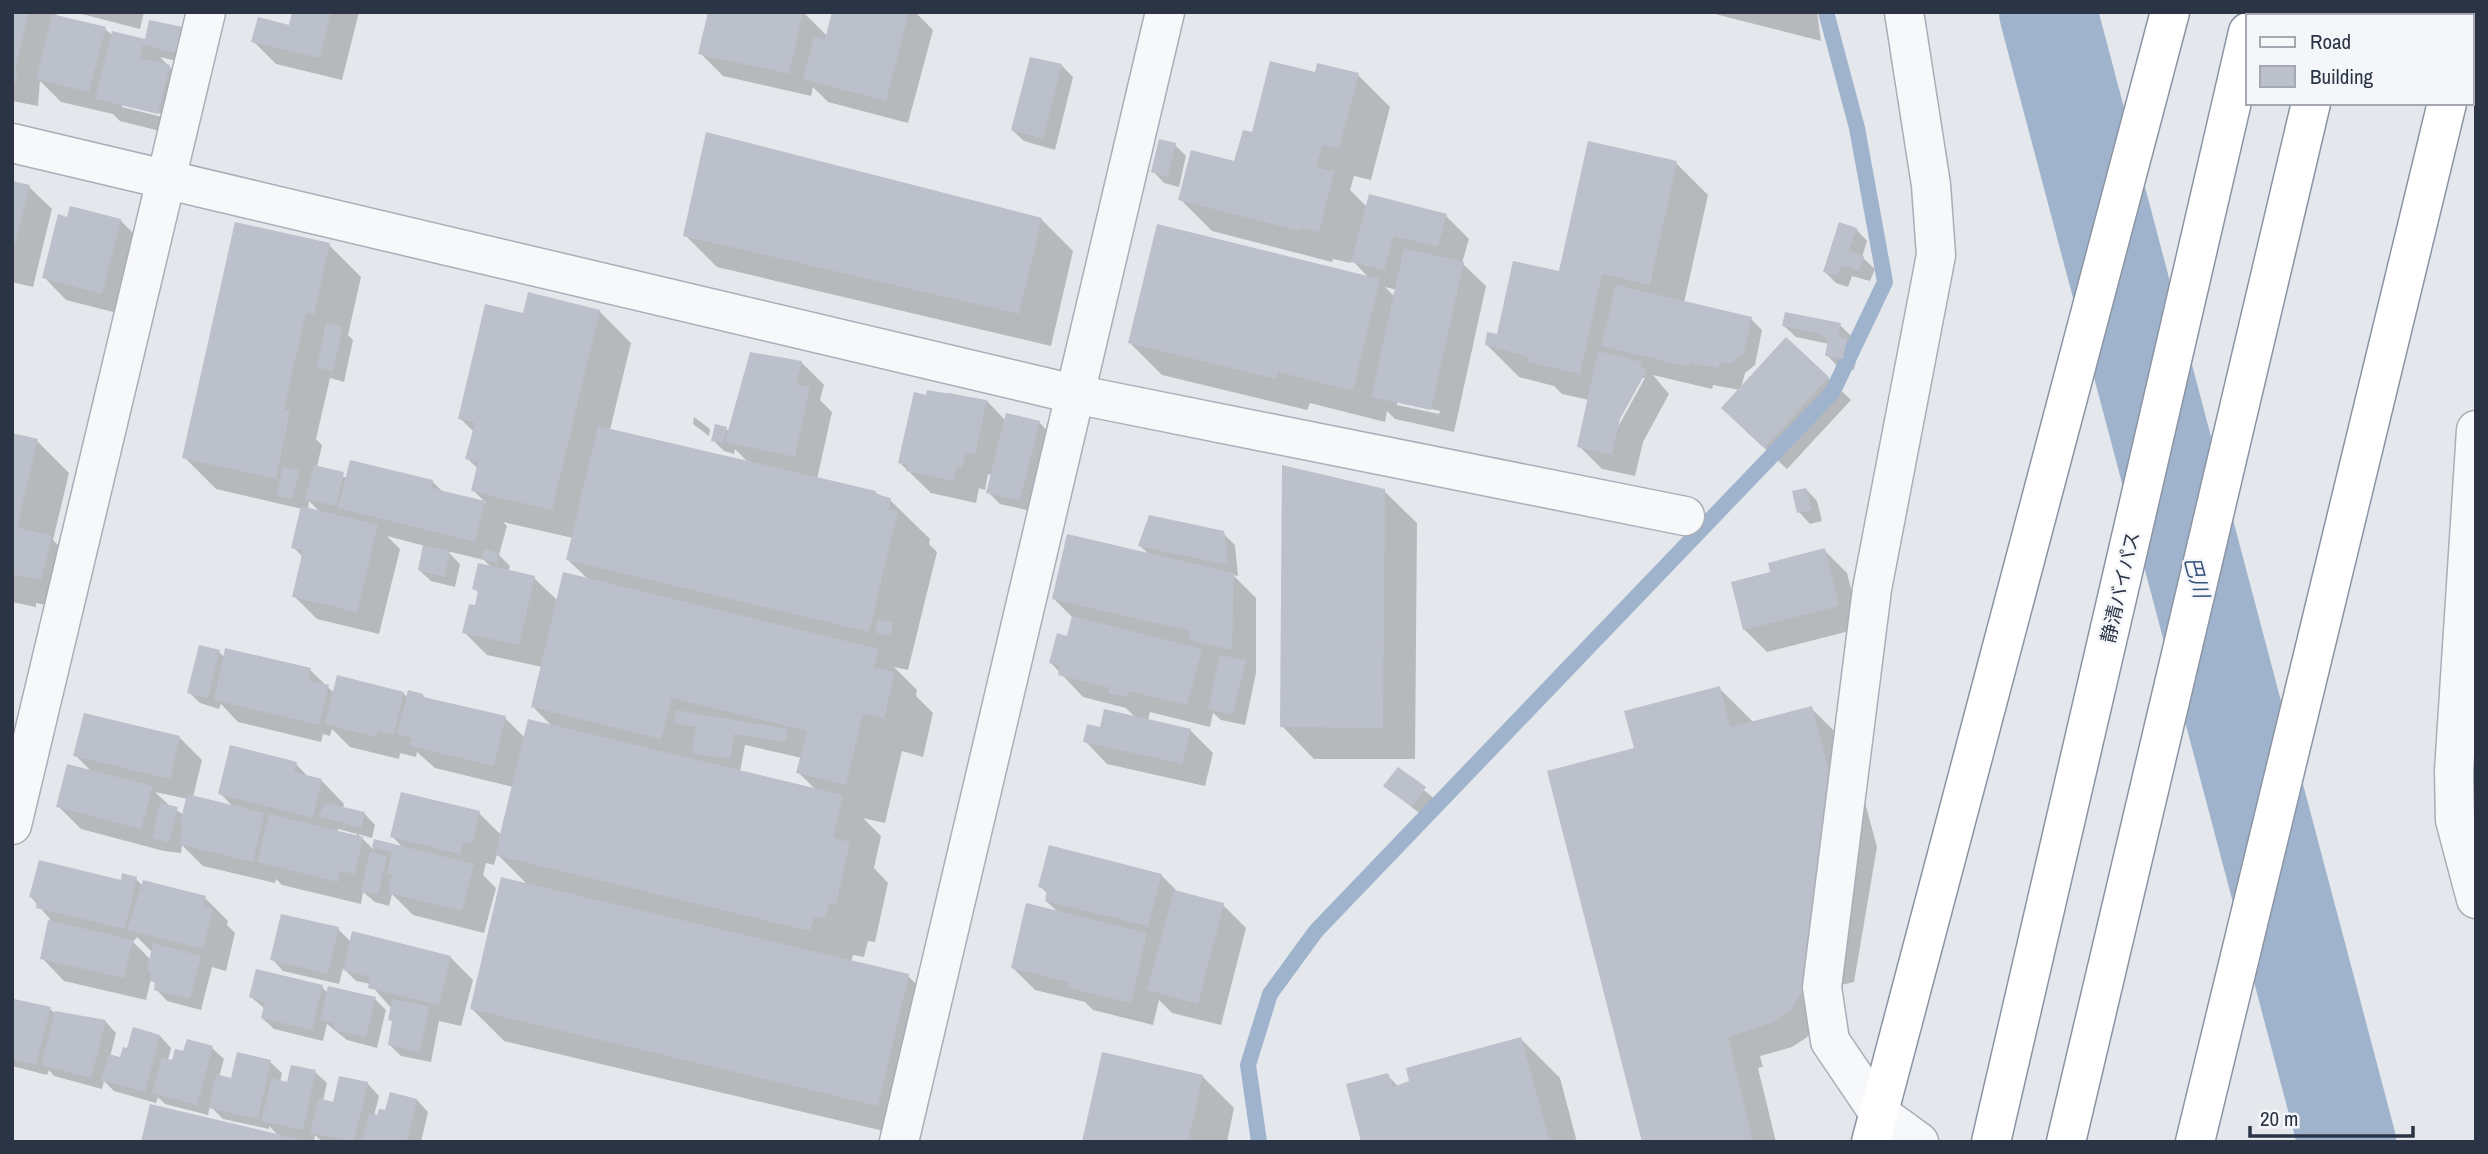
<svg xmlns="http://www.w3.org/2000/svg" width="2488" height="1154" font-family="'Archivo Narrow','Noto Sans JP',sans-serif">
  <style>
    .shadow { fill: #0003; fill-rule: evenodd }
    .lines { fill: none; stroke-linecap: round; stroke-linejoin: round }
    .stream { stroke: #9fb4cc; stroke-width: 16 }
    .river { stroke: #9fb4cc; stroke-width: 98 }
    .building { fill: #bbc0ca }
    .minor-casing { stroke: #a9aeb7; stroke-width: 41 }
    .highway-casing { stroke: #8b94a3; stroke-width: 41 }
    .minor { stroke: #f7f8fa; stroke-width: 38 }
    .highway { stroke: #fff; stroke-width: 38 }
    .labels { text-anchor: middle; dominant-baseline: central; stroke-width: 5; stroke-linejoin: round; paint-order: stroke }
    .street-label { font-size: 19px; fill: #2b3445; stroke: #f4f6f9 }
    .water-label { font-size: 21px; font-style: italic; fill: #34527a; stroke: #f4f6f9 }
  </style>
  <rect width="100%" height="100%" fill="#e4e7ec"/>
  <g class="shadow">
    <path d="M12 12H57L56 17 105 29 113 36 144 41 182 29 188 64 160 57 192 90 180 136 120 121 113 114 61 102 40 81 38 106 12 101ZM122 104 166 115V118L122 107Z"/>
    <polygon points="74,12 144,12 140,29"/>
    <polygon points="294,12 359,12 342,80 276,64 253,41 291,27"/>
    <polygon points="710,12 803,12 827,36 834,12 915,12 933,30 908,123 828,102 813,87 811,96 723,76 700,53"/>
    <polygon points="1707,12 1817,12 1821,41"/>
    <polygon points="1031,59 1062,66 1073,77 1055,150 1024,141 1012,130"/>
    <path d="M1316 74 1358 75 1390 107 1371 180 1354 176 1350 190 1367 207 1446 216 1469 239 1462 263 1486 286 1454 432 1395 419 1387 411 1385 422 1310 403 1307 410 1162 375 1130 343 1369 278 1352 260 1351 263 1333 259 1332 262 1212 231 1180 199 1235 163 1253 134ZM1385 287 1397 290 1395 297ZM1397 401 1440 411 1439 414 1397 405Z"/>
    <polygon points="1175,145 1186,156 1179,187 1164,183 1153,171"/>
    <path d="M1676 163 1708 195 1684 303 1751 319 1762 330 1755 365 1745 373 1741 388 1828 378 1851 400 1787 469 1746 431 1740 390 1713 385 1712 389 1653 375 1669 394 1643 442 1635 476 1602 469 1579 446 1589 400 1562 394 1554 386 1519 377 1487 345ZM1641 378H1645L1618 427 1615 426Z"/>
    <polygon points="12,183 29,187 52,209 33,287 12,282"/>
    <polygon points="69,219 120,220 143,243 125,315 66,300 44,277"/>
    <polygon points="1041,219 1073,251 1051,346 717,267 685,235"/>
    <polygon points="1856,229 1867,241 1862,257 1875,269 1870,281 1852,276 1848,287 1836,283 1825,272"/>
    <path d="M329 245 361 277 348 335 353 340 344 382 330 378 316 439 322 445 317 467 347 478 432 481 444 493 486 503 473 490 478 469 467 458 474 432 460 418 525 315 599 311 631 343 610 430 749 463 735 449 734 454 724 451 713 440 726 429 730 432 801 362 824 385 820 400 832 412 817 479 876 493 890 500 930 539 929 544 937 552 908 670 894 667 917 690 916 696 933 713 923 757 902 751 885 823 863 818 881 836 874 868 888 883 875 942 868 941 864 957 853 955 851 962 908 976 940 1008 909 1137 504 1041 472 1009 528 885 497 854 494 865 486 863 483 875 496 888 484 933 413 915 392 894 389 906 375 902 363 892 361 904 282 885 276 879 275 883 203 866 182 845 181 853 164 851 81 829 58 806 93 773 75 755 179 737 202 760 193 797 233 807 220 793 296 764 309 778 322 781 344 804 343 809 364 813 375 825 372 838 358 834 373 849 375 842 404 849 392 836 479 813 502 836 513 787 435 768 417 752 416 757 400 753 399 759 350 747 332 729 330 736 323 734 321 742 238 722 221 704 219 709 200 703 189 692 219 652 225 658 310 670 334 693H403L408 698 423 695 426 699 505 718 525 738 553 727 532 706 542 667 487 655 464 632 476 607 479 593 474 588 492 568 484 560 447 551 460 564 455 587 431 581 419 570 425 546 387 536 400 549 379 634 317 619 294 596 303 557 293 547 302 509 216 489 184 457ZM309 501 321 513 308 509ZM503 522 573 538 568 560 589 580 558 601 534 578 508 571 510 566 499 555 507 526ZM745 745 802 758 798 772 817 791 740 772ZM155 792 188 799 184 815 171 807ZM338 829 357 834 356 837 337 832Z"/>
    <polygon points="1840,325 1852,337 1850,343 1858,351 1854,370 1838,367 1827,355 1829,344 1796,337 1784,326"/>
    <polygon points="949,393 987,401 1005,420 1039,422 1050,434 1031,511 1000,504 988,492 992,475 988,474 985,490 979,488 976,503 931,493 900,463"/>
    <polygon points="694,417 710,429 709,436 693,424"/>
    <polygon points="12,435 37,441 69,473 53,540 83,570 73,611 36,603 36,607 12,602"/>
    <polygon points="1806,489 1817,501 1822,521 1810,524 1799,512"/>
    <polygon points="1384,491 1417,523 1415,759 1314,759 1282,726"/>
    <polygon points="1223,533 1235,545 1238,576 1233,575 1256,598 1256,673 1245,725 1221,720 1213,713 1210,727 1150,712 1148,721 1190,730 1213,753 1205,786 1107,764 1085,741 1101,729 1136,718 1126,708 1083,697 1051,663 1069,638 1073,618 1054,599 1150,555 1140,546"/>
    <polygon points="1824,550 1847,573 1861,628 1767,652 1744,629 1772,573"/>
    <polygon points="1719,688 1754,723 1811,708 1850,747 1877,847 1854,982 1833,987 1823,1020 1806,1038 1792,1047 1760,1056 1763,1067 1758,1068 1776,1142 1643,1142 1636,750"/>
    <polygon points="1398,769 1436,800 1424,817 1386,786"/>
    <polygon points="1161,875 1179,893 1223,905 1246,928 1221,1025 1172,1013 1159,1000 1153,1025 1093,1010 1085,1002 1035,990 1012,967 1059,913 1046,901 1048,894 1040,886"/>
    <path d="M136 879 143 886 205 898 228 921 227 925 235 933 226 971 212 967 201 1010 167 1001 156 989 157 985 151 979 146 1000 64 981 42 958 50 919 31 897ZM137 937 153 953 151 960 133 942Z"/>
    <polygon points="338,929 351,942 450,957 473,980 461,1026 439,1021 431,1062 401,1056 389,1044 394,1023 390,1019 392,1009 370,984 356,981 343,968 339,984 283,971 272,959"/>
    <polygon points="322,987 328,993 375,999 386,1010 377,1048 347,1040 327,1024 323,1041 274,1029 262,1018 265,1009 251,997"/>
    <polygon points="14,1001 50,1009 55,1013 105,1021 116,1033 110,1057 121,1059 160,1036 171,1048 168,1060 173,1062 184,1053 212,1048 224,1059 219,1077 233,1080 270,1062 282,1073 280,1082 288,1084 315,1072 327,1083 323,1101 335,1104 341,1078 368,1084 379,1096 374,1116 417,1100 428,1112 421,1142 322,1142 315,1135 314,1142 143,1142 279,1136 269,1126 269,1129 223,1119 210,1106 208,1115 165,1104 158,1097 156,1103 114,1091 104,1081 102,1089 54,1076 49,1070 47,1075 12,1066"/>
    <polygon points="1521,1039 1560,1078 1577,1142 1363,1142 1387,1075 1399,1087"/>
    <polygon points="1202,1076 1234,1108 1227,1142 1083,1142"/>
  </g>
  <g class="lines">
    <polyline class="stream" points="1259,1142 1248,1065 1270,994 1316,931 1832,393 1885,282 1857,128 1826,12"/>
    <polyline class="river" points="2048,12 2347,1142"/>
  </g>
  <g class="building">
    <polygon points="12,12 29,12 15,71 18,73 15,84 12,83"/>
    <polygon points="292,12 331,12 320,58 251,42 258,17 289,25"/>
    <polygon points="708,12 803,12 789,74 698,54"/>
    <polygon points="832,12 909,12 886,101 803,79 814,37 825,39"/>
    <polygon points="52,14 106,27 89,92 36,79"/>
    <polygon points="149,20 183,27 176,53 143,45 140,58 170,65 158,114 95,99 112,31 145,39"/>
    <polygon points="1030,57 1062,64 1043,139 1011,130"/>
    <polygon points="1270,61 1315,72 1317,63 1359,73 1339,149 1322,145 1316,167 1334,172 1319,232 1301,228 1300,231 1178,200 1191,150 1234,161 1243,130 1252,132"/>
    <polygon points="706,132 1042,218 1019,314 683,236"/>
    <polygon points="1159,139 1176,143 1168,177 1151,172"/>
    <polygon points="1588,141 1677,161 1650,285 1602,274 1580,374 1528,362 1529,357 1485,345 1487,332 1497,334 1513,261 1559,271"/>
    <polygon points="12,181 30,185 13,253 12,253"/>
    <polygon points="1369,194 1447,214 1438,247 1394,236 1384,270 1351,262"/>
    <polygon points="70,206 121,219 102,294 42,278 58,214 67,217"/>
    <polygon points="235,222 330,243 314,315 306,312 284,409 290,411 276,479 182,458"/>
    <polygon points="1839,222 1857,228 1849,251 1864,256 1859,271 1841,265 1837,276 1823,272"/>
    <polygon points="1157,224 1380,279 1353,391 1278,372 1276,379 1128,343"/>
    <polygon points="1404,248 1464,262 1431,410 1371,397"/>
    <polygon points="1616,285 1752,317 1744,353 1732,363 1721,362 1718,368 1690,363 1689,367 1601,346"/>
    <polygon points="528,292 600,310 552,510 471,491 478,462 465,459 475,423 458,419 485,304 523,313"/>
    <polygon points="1785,312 1841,323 1838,336 1847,338 1843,359 1825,356 1828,340 1819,334 1782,326"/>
    <polygon points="326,323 343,327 333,371 317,367"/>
    <polygon points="1786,337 1829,377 1764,448 1721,408"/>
    <polygon points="1598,351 1642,362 1640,365 1647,370 1620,419 1612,455 1577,447"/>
    <polygon points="750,352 802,361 796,384 810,387 795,457 725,442"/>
    <polygon points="927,390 987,400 975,455 965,453 962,468 957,467 953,481 906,471 908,465 898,463 914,392 926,395"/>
    <polygon points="1006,413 1040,421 1020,501 986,493"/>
    <polygon points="715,424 727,427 723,443 711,441"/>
    <polygon points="598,426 876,491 875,494 891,498 889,509 898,511 869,632 566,560"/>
    <polygon points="12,433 38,439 17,527 52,536 41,580 12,574"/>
    <polygon points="350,460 433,480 431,488 485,501 475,542 338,508"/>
    <polygon points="314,465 344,472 336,506 305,499"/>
    <polygon points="1282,465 1385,489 1383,728 1280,727"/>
    <polygon points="282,467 299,470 293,499 277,496"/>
    <polygon points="1806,488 1812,510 1797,513 1792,491"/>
    <polygon points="301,506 378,525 357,612 292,597 303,550 291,548"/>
    <polygon points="1149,515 1224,531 1228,565 1138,546"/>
    <polygon points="1067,534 1234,573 1232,650 1189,640 1190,631 1052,599"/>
    <polygon points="423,545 450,551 444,577 418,570"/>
    <polygon points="1825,548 1839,606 1743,630 1731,582 1770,572 1768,563"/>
    <polygon points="484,549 499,553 497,563 481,559"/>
    <polygon points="478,563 535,576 519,645 462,633 469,604 475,605 478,591 472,589"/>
    <polygon points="563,572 879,649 874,668 895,672 884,719 863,713 846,785 796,773 807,731 672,698 661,739 531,707"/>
    <polygon points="1072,616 1202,649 1187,705 1128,691 1127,697 1108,693 1110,688 1058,675 1060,666 1049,663 1057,633 1067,636"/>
    <polygon points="877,620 893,622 891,635 876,633"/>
    <polygon points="199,645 220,650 208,698 187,693"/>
    <polygon points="225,648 311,668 308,680 329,685 319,725 214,700"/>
    <polygon points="1220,655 1246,660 1233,715 1208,709"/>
    <polygon points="337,675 404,692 394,735 378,731 376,737 325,724"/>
    <polygon points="1720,686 1730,727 1812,706 1838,806 1806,986 1792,1008 1776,1021 1728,1037 1753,1142 1642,1142 1547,771 1634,748 1624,711"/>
    <polygon points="408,690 423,694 423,697 506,716 494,766 410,746 412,738 397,734"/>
    <polygon points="1104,709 1191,729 1182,764 1083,742 1087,724 1100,727"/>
    <polygon points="676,710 788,729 785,742 734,734 730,759 692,753 696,727 674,723"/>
    <polygon points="84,713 180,736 170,779 73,756"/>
    <polygon points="528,719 843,795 833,838 850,842 836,904 829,903 825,919 814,917 810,931 495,855"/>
    <polygon points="230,745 297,762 294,772 322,779 313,818 218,794"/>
    <polygon points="67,764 153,786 141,829 56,807"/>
    <polygon points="1398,767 1426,787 1412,807 1383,786"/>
    <polygon points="401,792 480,811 472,843 463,841 460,854 390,837"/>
    <polygon points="187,794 264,813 253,862 179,844 183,825 180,823"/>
    <polygon points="160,803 178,807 169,843 152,838"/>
    <polygon points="325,803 365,812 361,828 318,816"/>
    <polygon points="269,814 363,837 355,874 340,871 338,882 257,862"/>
    <polygon points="374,839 474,864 462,911 388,893 392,874 387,873 392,852 372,847"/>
    <polygon points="1049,845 1162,874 1148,926 1045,901 1047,889 1038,887"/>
    <polygon points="370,852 387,856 378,895 361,891"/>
    <polygon points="39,860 121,880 122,873 137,877 125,929 36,908 37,899 29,897"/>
    <polygon points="501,877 909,974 878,1106 470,1009"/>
    <polygon points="143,880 206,896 203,906 213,909 203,949 127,930"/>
    <polygon points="1174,890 1224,903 1198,1004 1147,990"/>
    <polygon points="1026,903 1147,933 1131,1003 1068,988 1069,982 1011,968"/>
    <polygon points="281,914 339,927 328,974 270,960"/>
    <polygon points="48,920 133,940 124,978 40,959"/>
    <polygon points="352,931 451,956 439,1005 368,988 370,977 343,970"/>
    <polygon points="153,943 201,956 190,999 154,990 155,982 150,981 151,972 147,970"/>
    <polygon points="256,969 323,985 312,1030 261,1018 265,1002 249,997"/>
    <polygon points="328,986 376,997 366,1037 333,1030 335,1023 320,1020"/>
    <polygon points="14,999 51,1007 36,1065 12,1059"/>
    <polygon points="392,999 429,1006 420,1052 388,1045 392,1021 388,1020"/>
    <polygon points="55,1011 106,1020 91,1078 41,1065"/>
    <polygon points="133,1027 160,1035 145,1092 101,1080 109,1054 120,1057 123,1047 127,1048"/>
    <polygon points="1521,1037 1550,1142 1361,1142 1346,1084 1388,1073 1393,1087 1409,1081 1406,1068"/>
    <polygon points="187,1039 213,1046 197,1105 152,1093 162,1057 172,1060 175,1049 183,1051"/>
    <polygon points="237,1052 271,1060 258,1119 209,1108 216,1074 231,1078"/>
    <polygon points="1102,1052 1203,1075 1188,1142 1082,1142"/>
    <polygon points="291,1065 316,1070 303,1130 261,1121 272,1078 287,1082"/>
    <polygon points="339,1076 368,1082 354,1142 310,1133 319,1098 333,1102"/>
    <polygon points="390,1092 417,1099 407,1142 362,1142 369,1113 377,1115 379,1109 385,1110"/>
    <polygon points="150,1104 307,1141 307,1142 141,1142"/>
  </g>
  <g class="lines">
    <defs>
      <g id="minor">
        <polyline points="1904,12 1931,185 1936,255 1872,589 1822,987 1830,1041 1878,1112 1919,1142"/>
        <polyline points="12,143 1074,394 1685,516"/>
        <polyline points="2476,430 2454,771 2455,820 2476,899"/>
        <polyline points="12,825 206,12"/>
        <polyline points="899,1142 1165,12"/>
      </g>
      <g id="highway">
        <polyline points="2331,16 2332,12"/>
        <polyline points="2468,16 2469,12"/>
        <polyline points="1871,1142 2170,12"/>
        <polyline points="1991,1142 2248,32"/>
        <polyline points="2066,1142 2311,103"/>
        <polyline points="2195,1142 2447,103"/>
      </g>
    </defs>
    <use href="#minor" class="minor-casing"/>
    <use href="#highway" class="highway-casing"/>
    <use href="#minor" class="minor"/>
    <use href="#highway" class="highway"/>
  </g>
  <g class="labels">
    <g class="street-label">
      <text transform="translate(2120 587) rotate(-77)">静清バイパス</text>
    </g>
    <g class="water-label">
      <text transform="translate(2197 577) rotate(75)">巴川</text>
    </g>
  </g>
  <rect width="2488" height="1154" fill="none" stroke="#2b3445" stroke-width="28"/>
  <rect x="2246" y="14" width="228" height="91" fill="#f4f6f9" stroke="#a4a8b1" stroke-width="2"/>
  <rect x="2260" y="37" width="35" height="10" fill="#f7f8fa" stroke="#a4a8b1" stroke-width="2"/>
  <text x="2310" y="49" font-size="21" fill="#2b3445">Road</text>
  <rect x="2260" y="66" width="35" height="21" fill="#bbc0ca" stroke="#a4a8b1" stroke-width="2"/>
  <text x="2310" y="84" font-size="21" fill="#2b3445">Building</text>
  <path d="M2250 1126v10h163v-10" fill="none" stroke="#2b3445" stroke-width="3.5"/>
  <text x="2260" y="1126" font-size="21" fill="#2b3445" stroke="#f4f6f9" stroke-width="5" paint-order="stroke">20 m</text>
</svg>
